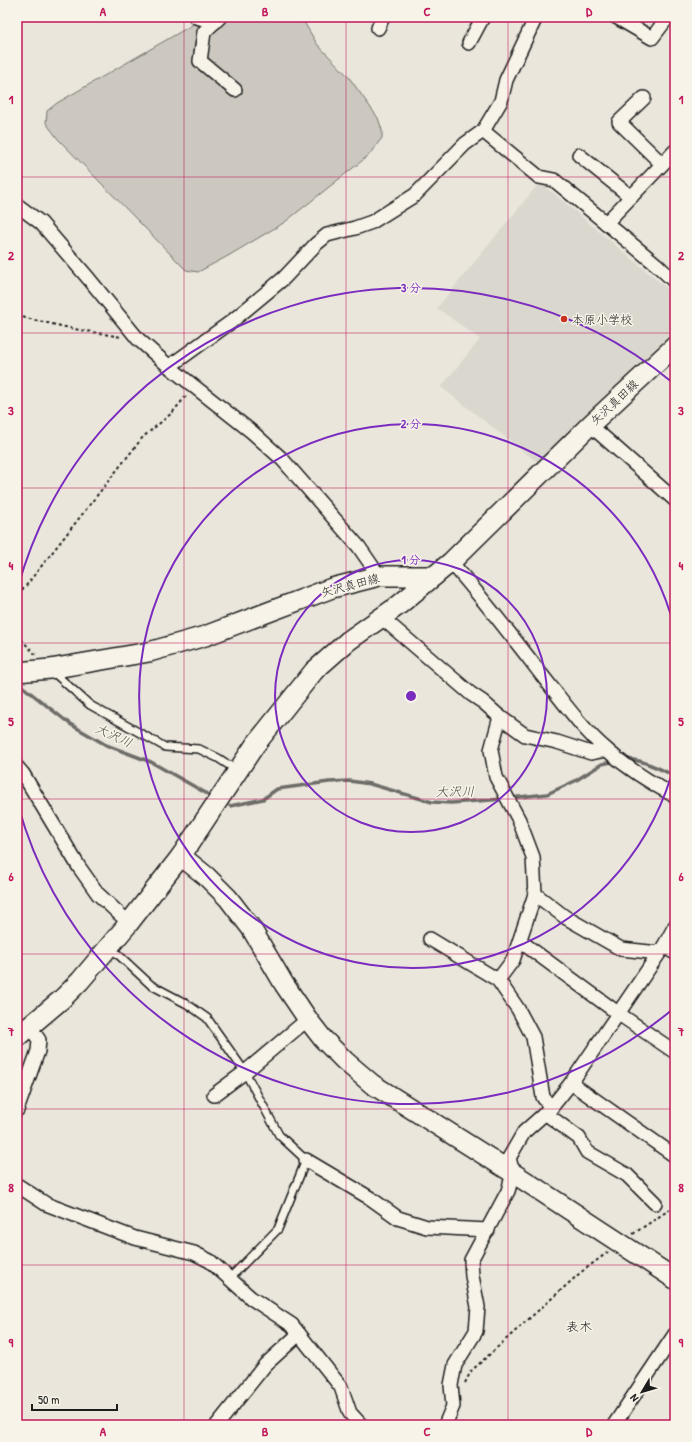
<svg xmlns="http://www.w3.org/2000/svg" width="692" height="1442" font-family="'Patrick Hand','Klee One',sans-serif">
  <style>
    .built { fill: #dad7ce }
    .green { fill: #ccc8c0; stroke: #74726e }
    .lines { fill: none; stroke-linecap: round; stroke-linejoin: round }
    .stream { stroke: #6d6c68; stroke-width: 3.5 }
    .lane-casing { stroke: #1c1c1c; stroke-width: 10 }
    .street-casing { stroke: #1c1c1c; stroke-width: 16 }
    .secondary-casing { stroke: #1c1c1c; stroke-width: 22 }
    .path { stroke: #1c1c1c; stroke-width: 2; stroke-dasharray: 3 3; stroke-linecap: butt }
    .lane { stroke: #f7f3e8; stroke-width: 7 }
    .street { stroke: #f7f3e8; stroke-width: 13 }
    .secondary { stroke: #f7f3e8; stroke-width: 19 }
    .grid { fill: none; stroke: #c2185b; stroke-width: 1; stroke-opacity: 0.55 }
    .ring { fill: none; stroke: #7b2cbf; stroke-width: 2 }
    .poi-dot { fill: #c8321e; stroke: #f7f3e8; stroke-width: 1.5 }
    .labels { text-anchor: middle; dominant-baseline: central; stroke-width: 3; stroke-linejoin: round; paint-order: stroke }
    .poi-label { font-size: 12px; fill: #1c1c1c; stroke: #f7f3e8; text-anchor: start }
    .street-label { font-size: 12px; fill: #1c1c1c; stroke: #f7f3e8 }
    .water-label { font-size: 13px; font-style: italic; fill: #52514e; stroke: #f7f3e8 }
    .neighbourhood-label { font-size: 13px; fill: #1c1c1c; stroke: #f7f3e8 }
    .centre { fill: #7b2cbf; stroke: #f7f3e8; stroke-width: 2 }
    .ring-label { font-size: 12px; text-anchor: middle; font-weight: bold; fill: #7b2cbf; stroke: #f7f3e8; stroke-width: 3; stroke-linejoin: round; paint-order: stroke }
    .neatline { fill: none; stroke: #c2185b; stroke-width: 1.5 }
    .grid-label { font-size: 13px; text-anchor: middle; font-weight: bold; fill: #c2185b }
  </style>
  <rect width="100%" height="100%" fill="#eae6dc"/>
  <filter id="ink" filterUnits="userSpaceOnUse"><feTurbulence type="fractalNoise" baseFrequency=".025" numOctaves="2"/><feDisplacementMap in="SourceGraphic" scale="8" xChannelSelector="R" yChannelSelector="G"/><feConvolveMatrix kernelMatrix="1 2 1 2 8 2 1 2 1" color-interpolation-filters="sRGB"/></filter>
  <g filter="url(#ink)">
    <polygon class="built" points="540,182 675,295 675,330 541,465 441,387 480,339 437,308"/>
    <polygon class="green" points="206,17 301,17 317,44 348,76 378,118 382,130 382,138 368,156 285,222 228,256 198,272 186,270 58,139 46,123 47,111 57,103"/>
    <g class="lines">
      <g class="stream">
        <polyline points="17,680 18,683 70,724 106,745 151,762 211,796"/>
        <path d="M624 760C638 757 662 770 675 776"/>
        <polyline points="510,798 547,794 575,781 602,764 616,761"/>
        <polyline points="230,806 263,799 277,789 329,782 350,781 370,784 432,802 451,803 504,799"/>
      </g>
      <defs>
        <g id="lane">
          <polyline points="52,671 90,705 165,747 199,749 218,758 238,771"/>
          <polyline points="110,947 151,985 187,1004 207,1018 245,1072 279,1135 306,1160 278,1229 230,1278"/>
        </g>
        <g id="street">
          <polyline points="196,17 215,22"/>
          <polyline points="220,17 204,32 200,61 235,90"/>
          <polyline points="616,17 652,38 668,17"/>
          <polyline points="378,28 383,17"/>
          <polyline points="469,43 483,17"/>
          <polyline points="644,98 619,122 662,164"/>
          <polyline points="483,131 539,177 554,180 657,265 675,282"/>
          <polyline points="579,155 631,197"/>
          <polyline points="17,205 41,223 89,279 138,339 172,369 252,432 282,459 359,547 379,576"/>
          <polyline points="606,223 675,151"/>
          <polyline points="170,366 231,322 284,278 316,244 327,235 355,228 372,222 415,195 465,144 483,131 501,101 506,80 536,17"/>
          <polyline points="590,425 675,500"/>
          <path d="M451 562C482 598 512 636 541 674 561 699 582 729 607 750 627 768 651 783 675 796"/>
          <polyline points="381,617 471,694 483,702 500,717 525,735 557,742 591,753 606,750"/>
          <polyline points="17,767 23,774 79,867 98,894 129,923"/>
          <polyline points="535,894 565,917 621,949 659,953"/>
          <polyline points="430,939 498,980 518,1009 533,1037 543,1097 551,1108"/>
          <polyline points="520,941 619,1014 675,1052"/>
          <polyline points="664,946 675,953"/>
          <polyline points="498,980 513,960 535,894 533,857 519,820 496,777 491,750 500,717"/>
          <polyline points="571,1083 675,1156"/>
          <polyline points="214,1095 245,1072 308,1019"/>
          <polyline points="17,1110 38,1051 39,1040 30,1027"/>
          <polyline points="545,1113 579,1138 587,1152 627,1175 655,1203"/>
          <polyline points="306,1160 370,1198 398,1218 427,1227 488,1230"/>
          <polyline points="17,1185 46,1204 106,1227 135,1238 194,1253 210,1261 251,1298 292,1325 341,1387 350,1413 361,1425"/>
          <polyline points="217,1425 265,1365 299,1334"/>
          <polyline points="445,1425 453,1406 451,1385 455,1365 476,1331 478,1307 472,1276 471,1260 508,1191 513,1173 509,1158 524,1132 551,1108 571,1083 664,946 675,926"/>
          <polyline points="614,1425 675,1334"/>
        </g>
        <g id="secondary">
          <polyline points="17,672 50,669 149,652 205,636 332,588 379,576 434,576 451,562 590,425 675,346"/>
          <polyline points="181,856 206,876 228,898 251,928 284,984 309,1021 323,1039 345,1061 372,1084 513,1173 675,1279"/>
          <polyline points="17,1037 62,999 80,981 129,923 181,856 255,745 314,671 348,641 399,605 434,576"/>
        </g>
      </defs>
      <use href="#lane" class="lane-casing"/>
      <use href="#street" class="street-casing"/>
      <use href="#secondary" class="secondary-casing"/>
      <g class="path">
        <polyline points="17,316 74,329 121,337"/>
        <polyline points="17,594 25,587 143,437 172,413 186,396"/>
        <polyline points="17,635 37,656"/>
        <polyline points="633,1234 675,1206"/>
        <polyline points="465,1383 471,1371 580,1273 608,1252"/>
      </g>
      <use href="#lane" class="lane"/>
      <use href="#street" class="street"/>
      <use href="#secondary" class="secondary"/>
    </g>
  </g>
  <path class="grid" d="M184 17V1425M346 17V1425M508 17V1425M17 177H675M17 333H675M17 488H675M17 643H675M17 799H675M17 954H675M17 1109H675M17 1265H675"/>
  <g class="ring">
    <circle cx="411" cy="696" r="136"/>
    <path d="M675 762A272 272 0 1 1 675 630"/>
    <path d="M673 1009A408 408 0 0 1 18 805M18 587A408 408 0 0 1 673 383"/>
  </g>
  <circle class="poi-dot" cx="564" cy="319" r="4"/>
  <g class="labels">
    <g class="poi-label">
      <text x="572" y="319">本原小学校</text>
    </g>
    <g class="street-label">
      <text transform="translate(614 402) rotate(-43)">矢沢真田線</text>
      <text transform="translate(350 585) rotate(-15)">矢沢真田線</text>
    </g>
    <g class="water-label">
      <text transform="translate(114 735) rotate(25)">大沢川</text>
      <text transform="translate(455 791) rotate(-1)">大沢川</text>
    </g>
    <g class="neighbourhood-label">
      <text x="579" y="1326">表木</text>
    </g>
  </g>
  <circle cx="411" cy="696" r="6" class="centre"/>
  <g class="ring-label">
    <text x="411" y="292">3 分</text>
    <text x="411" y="428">2 分</text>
    <text x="411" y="564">1 分</text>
  </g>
  <rect width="692" height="1442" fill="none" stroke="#f7f3e8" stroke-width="44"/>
  <g transform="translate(642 1392) rotate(232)" stroke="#f7f3e8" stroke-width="3" paint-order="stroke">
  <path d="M0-3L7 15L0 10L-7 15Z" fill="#1c1c1c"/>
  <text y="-6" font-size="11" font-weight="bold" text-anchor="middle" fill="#1c1c1c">N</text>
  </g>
  <path d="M32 1404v6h85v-6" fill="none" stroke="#1c1c1c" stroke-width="2"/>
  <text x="38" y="1404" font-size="12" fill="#1c1c1c" stroke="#f7f3e8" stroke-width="3" paint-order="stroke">50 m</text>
  <rect x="22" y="22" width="648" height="1398" class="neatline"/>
  <g class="grid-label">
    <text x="103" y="16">A</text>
    <text x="265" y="16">B</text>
    <text x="427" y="16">C</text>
    <text x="589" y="16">D</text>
    <text x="11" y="104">1</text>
    <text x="681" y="104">1</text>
    <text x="11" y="260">2</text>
    <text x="681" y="260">2</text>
    <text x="11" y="415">3</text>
    <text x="681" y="415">3</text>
    <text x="11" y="570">4</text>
    <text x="681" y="570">4</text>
    <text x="11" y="726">5</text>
    <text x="681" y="726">5</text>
    <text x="11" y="881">6</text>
    <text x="681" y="881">6</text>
    <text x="11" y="1036">7</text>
    <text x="681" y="1036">7</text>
    <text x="11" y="1192">8</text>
    <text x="681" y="1192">8</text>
    <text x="11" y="1347">9</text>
    <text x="681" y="1347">9</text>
    <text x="103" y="1436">A</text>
    <text x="265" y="1436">B</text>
    <text x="427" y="1436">C</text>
    <text x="589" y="1436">D</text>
  </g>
</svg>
